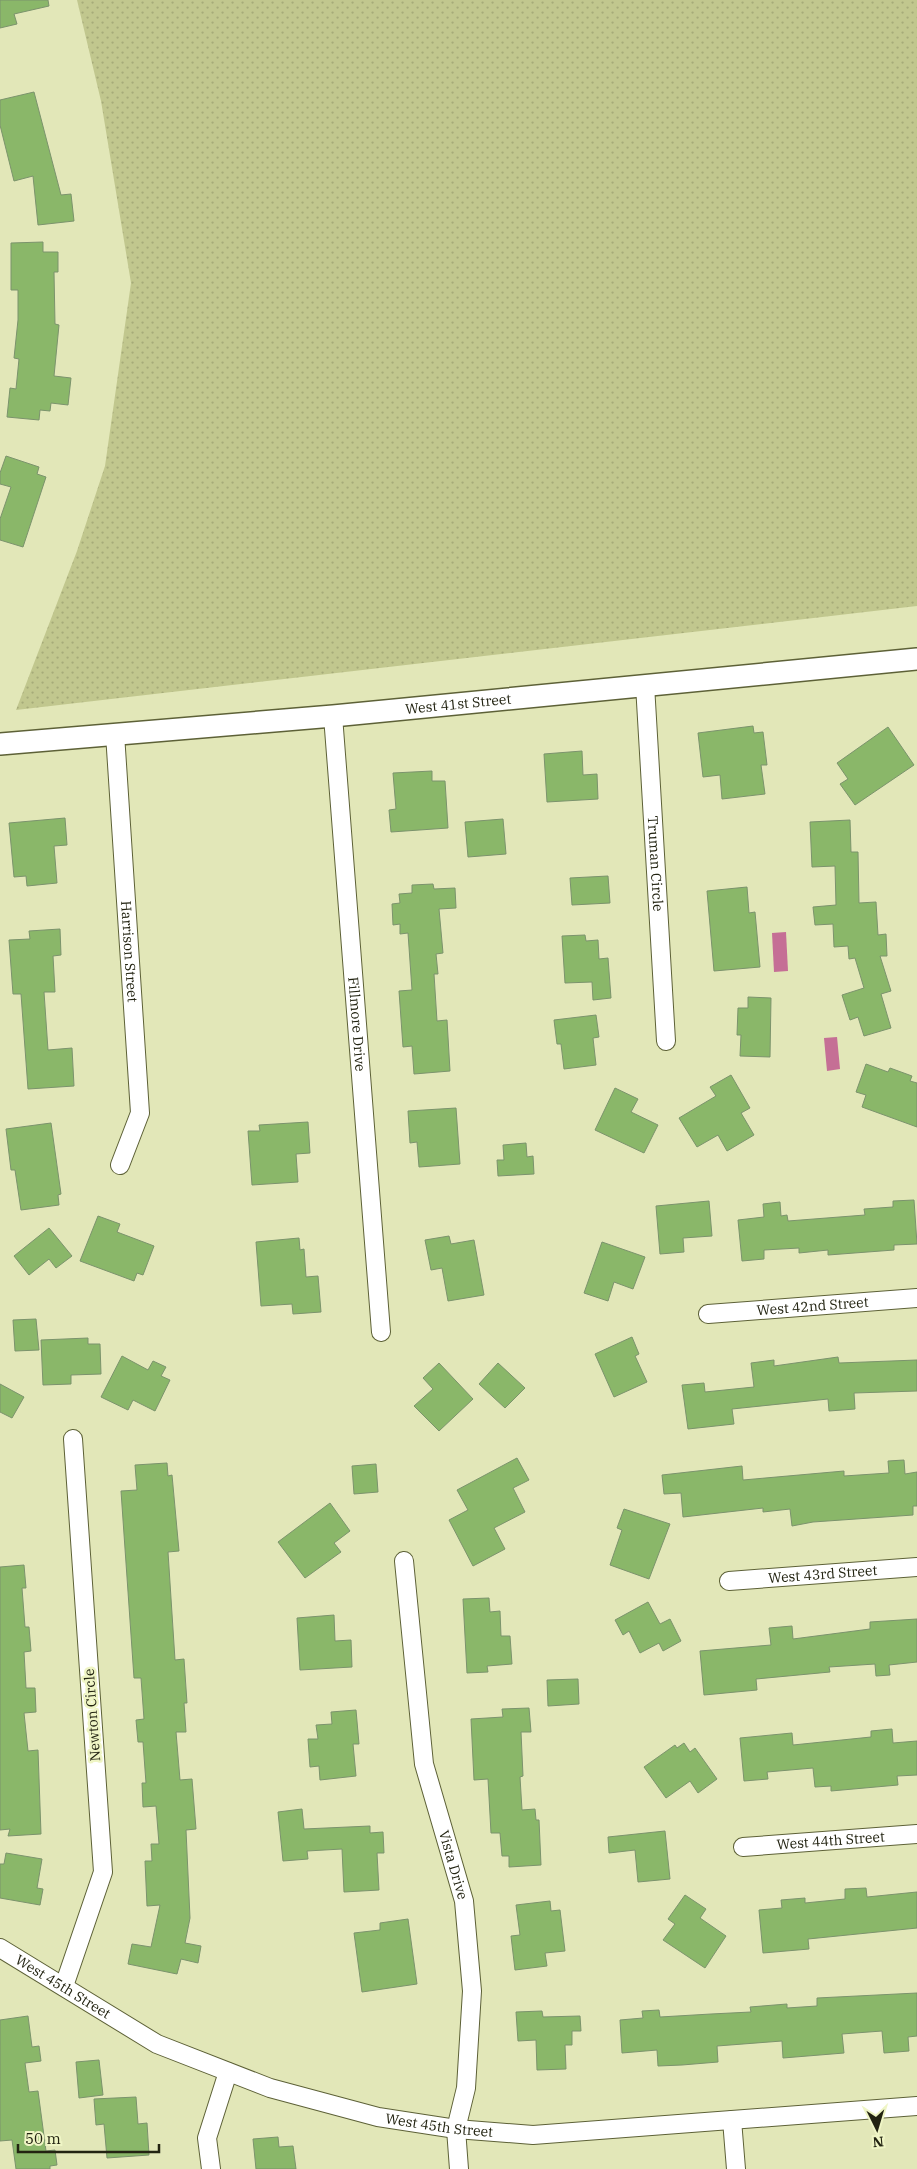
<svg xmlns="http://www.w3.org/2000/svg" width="917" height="2169" font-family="'IBM Plex Serif',serif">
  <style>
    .green { fill: url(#green-dots) }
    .water { fill: #c56f95 }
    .building { fill: #8ab769; stroke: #7b936c }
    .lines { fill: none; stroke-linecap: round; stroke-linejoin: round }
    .minor-casing { stroke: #5d6137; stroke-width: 20 }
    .tertiary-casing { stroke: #5d6137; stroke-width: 24 }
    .minor { stroke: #fff; stroke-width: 18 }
    .tertiary { stroke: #fff; stroke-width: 21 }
    .labels { text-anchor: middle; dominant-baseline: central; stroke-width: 5; stroke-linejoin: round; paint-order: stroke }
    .street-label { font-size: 14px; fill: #222311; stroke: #eff5c5 }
  </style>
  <defs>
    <pattern id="green-dots" width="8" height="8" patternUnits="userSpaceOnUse" patternTransform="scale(1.25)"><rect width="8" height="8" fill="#c1c78e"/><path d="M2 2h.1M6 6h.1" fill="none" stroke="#a6ab79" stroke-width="1.8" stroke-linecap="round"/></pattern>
  </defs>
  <rect width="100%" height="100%" fill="#e2e7b8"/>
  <polygon class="green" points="77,0 917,0 917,606 16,710 77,551 105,466 131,283 101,101"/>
  <g class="water">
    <polygon points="786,932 788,971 774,972 772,933"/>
    <polygon points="837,1037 840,1069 827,1071 824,1038"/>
  </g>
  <g class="building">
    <polygon points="0,0 48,0 49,6 14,14 17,24 0,28"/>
    <polygon points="34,92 61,195 71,194 74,221 38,225 33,176 14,181 0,125 0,100"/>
    <polygon points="43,242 43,252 58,252 58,272 54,272 55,324 59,325 54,376 71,378 68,405 51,403 50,411 40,410 39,420 7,417 10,388 16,389 19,359 14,358 18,320 18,290 11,290 11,243"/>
    <polygon points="6,456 39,467 37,474 46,477 23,547 0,540 0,519 11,487 0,484 0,473"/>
    <polygon points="753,726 754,733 763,732 767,765 761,765 765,794 722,799 720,775 703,777 698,733"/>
    <polygon points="888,727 914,765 855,805 840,784 848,779 837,763"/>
    <polygon points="582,751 583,775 597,774 598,799 547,802 544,754"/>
    <polygon points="432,771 432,781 445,781 448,828 391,832 389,810 396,809 393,773"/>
    <polygon points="65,818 67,845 54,846 57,883 27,886 26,876 14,877 9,823"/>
    <polygon points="503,819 506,854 468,857 465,822"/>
    <polygon points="850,820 851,852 858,852 859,903 876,902 878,935 886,934 887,956 880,956 891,991 881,994 891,1028 864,1036 858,1017 850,1020 842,995 864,988 855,958 849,959 848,946 834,947 833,924 815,925 813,907 836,905 835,866 812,867 810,822"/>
    <polygon points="608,876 610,903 572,905 570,878"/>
    <polygon points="433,884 434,889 455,888 456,908 439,909 443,953 436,954 438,974 434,974 437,1021 447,1020 450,1071 414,1074 412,1046 403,1047 399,991 412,990 408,933 400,934 400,924 393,925 392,904 400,903 399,894 412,893 412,885"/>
    <polygon points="747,887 749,913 755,912 760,967 714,971 707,891"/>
    <polygon points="60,929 61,955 53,956 55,992 44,992 48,1050 72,1048 74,1086 28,1089 21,994 13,994 9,940 30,939 29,931"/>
    <polygon points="585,935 586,941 598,940 599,959 608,958 611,998 593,1000 592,982 565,983 562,936"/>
    <polygon points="748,997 771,998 770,1057 740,1056 741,1035 737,1035 738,1008 748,1008"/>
    <polygon points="596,1015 599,1037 593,1038 596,1065 564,1069 561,1044 557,1044 554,1020"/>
    <polygon points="866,1064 888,1072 890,1068 912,1076 910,1081 917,1083 917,1127 862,1107 866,1095 856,1092"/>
    <polygon points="731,1075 750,1108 741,1113 754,1135 727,1151 718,1135 697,1147 679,1118 716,1096 710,1087"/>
    <polygon points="615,1088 638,1099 631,1112 658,1125 644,1153 595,1130"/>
    <polygon points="456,1108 460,1164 419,1167 417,1142 410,1143 408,1111"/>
    <polygon points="308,1122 310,1153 296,1154 298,1182 252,1185 248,1131 260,1131 259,1125"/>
    <polygon points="51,1123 61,1194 58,1195 59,1205 21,1210 15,1170 11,1170 6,1129"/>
    <polygon points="526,1143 527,1157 533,1156 534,1174 498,1176 497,1160 504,1160 503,1145"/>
    <polygon points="914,1200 917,1244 894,1245 894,1250 828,1255 828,1250 799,1253 799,1248 764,1250 764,1259 742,1261 738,1220 764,1217 763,1204 780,1202 781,1216 787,1215 788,1221 865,1215 864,1209 893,1207 893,1201"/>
    <polygon points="709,1201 712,1236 683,1238 684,1252 660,1254 656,1206"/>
    <polygon points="98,1216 120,1224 117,1232 154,1246 143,1275 137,1273 134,1281 80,1261"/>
    <polygon points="49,1228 72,1256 56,1268 49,1259 29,1275 14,1256"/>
    <polygon points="449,1236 451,1244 474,1240 484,1295 448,1301 442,1268 431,1270 425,1240"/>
    <polygon points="299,1238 300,1250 304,1249 306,1277 318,1276 321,1312 293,1314 292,1304 261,1306 256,1242"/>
    <polygon points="602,1242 645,1257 633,1289 614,1282 608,1301 584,1293"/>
    <polygon points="36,1319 39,1350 15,1351 13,1320"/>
    <polygon points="632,1337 639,1354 635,1356 647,1382 614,1397 595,1354"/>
    <polygon points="88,1338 88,1344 100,1344 101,1374 71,1375 71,1384 43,1385 41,1340"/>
    <polygon points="122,1356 148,1370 153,1361 166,1367 161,1376 170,1380 155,1411 133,1400 128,1410 101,1397"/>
    <polygon points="838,1357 839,1363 917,1360 917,1391 854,1393 855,1409 829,1411 828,1399 732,1409 734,1424 688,1429 682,1385 704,1383 705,1392 754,1387 751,1363 774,1360 774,1366"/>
    <polygon points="439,1363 473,1399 439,1431 414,1406 433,1389 423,1378"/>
    <polygon points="498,1363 525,1388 505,1408 479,1384"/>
    <polygon points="0,1384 24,1397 12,1418 0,1412"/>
    <polygon points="517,1458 529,1480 513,1488 525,1512 494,1528 505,1549 473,1566 449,1520 468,1510 457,1490"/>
    <polygon points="904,1460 905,1474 917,1472 917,1506 913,1506 913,1515 813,1522 792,1526 790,1509 763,1512 763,1508 683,1517 681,1493 664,1494 662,1475 742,1466 743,1480 844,1471 844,1476 889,1473 888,1461"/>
    <polygon points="167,1463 168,1476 172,1475 179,1551 168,1552 175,1660 184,1659 187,1703 184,1703 186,1732 176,1732 180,1780 192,1779 196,1829 186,1830 190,1918 185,1943 201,1946 198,1963 181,1959 177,1974 128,1964 132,1944 151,1947 160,1905 147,1906 145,1861 152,1861 151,1844 159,1844 156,1806 143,1807 142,1783 146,1783 143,1742 138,1742 136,1720 144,1719 141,1678 134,1678 121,1491 137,1490 135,1465"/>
    <polygon points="376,1464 378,1492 354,1494 352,1466"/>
    <polygon points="330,1503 350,1531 334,1543 341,1552 305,1578 278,1542"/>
    <polygon points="624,1509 670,1524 649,1579 610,1565 622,1530 617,1528"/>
    <polygon points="24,1565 26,1588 22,1588 25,1627 29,1627 31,1651 24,1652 26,1688 35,1688 36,1712 24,1713 28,1751 38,1750 41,1834 8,1836 10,1829 0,1830 0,1567"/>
    <polygon points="489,1598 490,1612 500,1611 501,1636 510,1636 512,1664 487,1666 488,1672 467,1673 463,1599"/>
    <polygon points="648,1602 660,1624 670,1619 681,1641 663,1651 659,1643 640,1653 629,1631 623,1635 615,1620"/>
    <polygon points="334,1615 335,1641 351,1640 352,1667 300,1670 297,1618"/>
    <polygon points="917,1619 917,1662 889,1665 890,1675 876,1676 875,1664 829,1667 830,1672 756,1679 757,1690 704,1695 700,1651 771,1645 769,1628 792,1626 793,1639 870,1629 870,1622"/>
    <polygon points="578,1679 579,1704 548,1706 547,1680"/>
    <polygon points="529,1708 531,1732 521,1732 523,1776 520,1777 522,1810 535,1809 536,1820 539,1820 541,1865 509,1867 509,1856 502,1856 500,1833 491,1833 488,1779 474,1780 471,1719 503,1717 502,1709"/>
    <polygon points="356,1710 359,1744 353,1744 356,1776 320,1780 319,1766 310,1767 308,1739 318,1739 316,1725 332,1724 331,1712"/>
    <polygon points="892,1729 893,1743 917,1741 917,1775 897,1776 898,1785 831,1791 831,1786 815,1787 813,1768 767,1772 768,1779 744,1781 740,1738 792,1733 793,1745 871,1737 871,1731"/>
    <polygon points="684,1743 690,1752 695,1748 717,1779 698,1793 690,1781 666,1798 644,1767 675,1745 677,1748"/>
    <polygon points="302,1809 304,1829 370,1826 370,1833 383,1832 384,1853 377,1853 379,1890 344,1892 342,1849 307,1851 308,1859 283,1861 278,1812"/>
    <polygon points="665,1831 670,1879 638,1882 635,1850 609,1853 608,1837"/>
    <polygon points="6,1853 42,1859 37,1888 43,1889 40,1905 0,1898 0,1864 4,1864"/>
    <polygon points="866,1888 867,1897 917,1892 917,1928 808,1939 809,1949 763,1953 759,1910 782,1908 781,1900 805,1898 805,1903 845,1899 845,1889"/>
    <polygon points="685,1895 706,1909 700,1918 726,1936 705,1968 663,1940 675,1924 668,1919"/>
    <polygon points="550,1901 551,1911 560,1910 565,1951 545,1953 547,1966 515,1970 511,1936 520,1935 516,1905"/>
    <polygon points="408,1919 417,1984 362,1992 354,1933 380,1930 380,1923"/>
    <polygon points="917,1993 917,2036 908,2037 909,2051 884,2053 882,2031 842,2034 844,2053 783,2058 782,2041 717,2046 718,2062 682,2065 658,2066 657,2050 622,2053 620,2020 643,2018 642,2011 659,2010 660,2017 711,2014 751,2012 750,2007 787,2004 787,2008 817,2006 817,1998"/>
    <polygon points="542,2011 543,2017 580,2016 581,2031 572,2031 572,2045 565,2045 566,2069 537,2070 536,2040 518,2041 516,2012"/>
    <polygon points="28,2016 32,2047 39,2046 41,2061 25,2063 29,2092 38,2091 46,2151 55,2150 57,2165 50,2166 50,2169 16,2169 12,2140 0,2141 0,2020"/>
    <polygon points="99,2060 103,2095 79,2098 76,2062"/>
    <polygon points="136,2097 138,2124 147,2123 149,2155 107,2158 104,2124 96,2125 94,2099"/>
    <polygon points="278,2137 279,2147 293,2146 296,2169 256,2169 253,2139"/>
  </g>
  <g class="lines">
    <defs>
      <g id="minor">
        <path id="s1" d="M645 685 666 1041"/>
        <path id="s2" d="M333 716 381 1332"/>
        <path id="s3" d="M115 734 140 1113 120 1165"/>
        <path id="s4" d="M708 1314 917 1298"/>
        <path id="s5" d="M404 1561 424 1764 464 1901 472 1991 466 2088 456 2129 459 2169"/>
        <path id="s6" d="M729 1581 917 1567"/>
        <path id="s7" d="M743 1847 917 1834"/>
        <path id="s8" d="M0 1948 157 2044 270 2088 378 2117 456 2129 533 2135 917 2106"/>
        <polyline points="64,1986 103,1872 73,1439"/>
        <polyline points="732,2120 736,2169"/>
        <polyline points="211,2169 207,2138 228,2072"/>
      </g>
      <g id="tertiary">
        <path id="s9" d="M0 744 333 716 917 659"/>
      </g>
    </defs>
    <use href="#minor" class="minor-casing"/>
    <use href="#tertiary" class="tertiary-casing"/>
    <use href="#minor" class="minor"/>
    <use href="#tertiary" class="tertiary"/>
  </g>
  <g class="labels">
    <g class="street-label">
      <text stroke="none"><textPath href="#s9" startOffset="460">West 41st Street</textPath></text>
      <text stroke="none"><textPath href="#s1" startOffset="179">Truman Circle</textPath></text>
      <text stroke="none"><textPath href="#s3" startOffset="218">Harrison Street</textPath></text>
      <text stroke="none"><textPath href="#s2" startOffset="309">Fillmore Drive</textPath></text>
      <text stroke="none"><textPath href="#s4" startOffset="105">West 42nd Street</textPath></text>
      <text stroke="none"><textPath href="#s6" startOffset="94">West 43rd Street</textPath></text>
      <text transform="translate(92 1715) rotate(-94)">Newton Circle</text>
      <text stroke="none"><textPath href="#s7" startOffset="88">West 44th Street</textPath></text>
      <text stroke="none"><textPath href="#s5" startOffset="309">Vista Drive</textPath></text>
      <text stroke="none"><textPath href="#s8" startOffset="74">West 45th Street</textPath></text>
      <text stroke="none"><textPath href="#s8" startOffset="479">West 45th Street</textPath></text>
    </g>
  </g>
  <g transform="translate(877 2129) rotate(175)" stroke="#eff5c5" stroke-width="4" paint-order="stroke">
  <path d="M0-4L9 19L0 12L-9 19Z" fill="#222311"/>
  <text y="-8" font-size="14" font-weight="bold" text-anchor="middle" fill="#222311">N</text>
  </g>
  <path d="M18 2144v8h141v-8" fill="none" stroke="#222311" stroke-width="2.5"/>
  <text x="25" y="2144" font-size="15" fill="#222311" stroke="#eff5c5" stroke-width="4" paint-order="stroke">50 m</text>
</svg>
